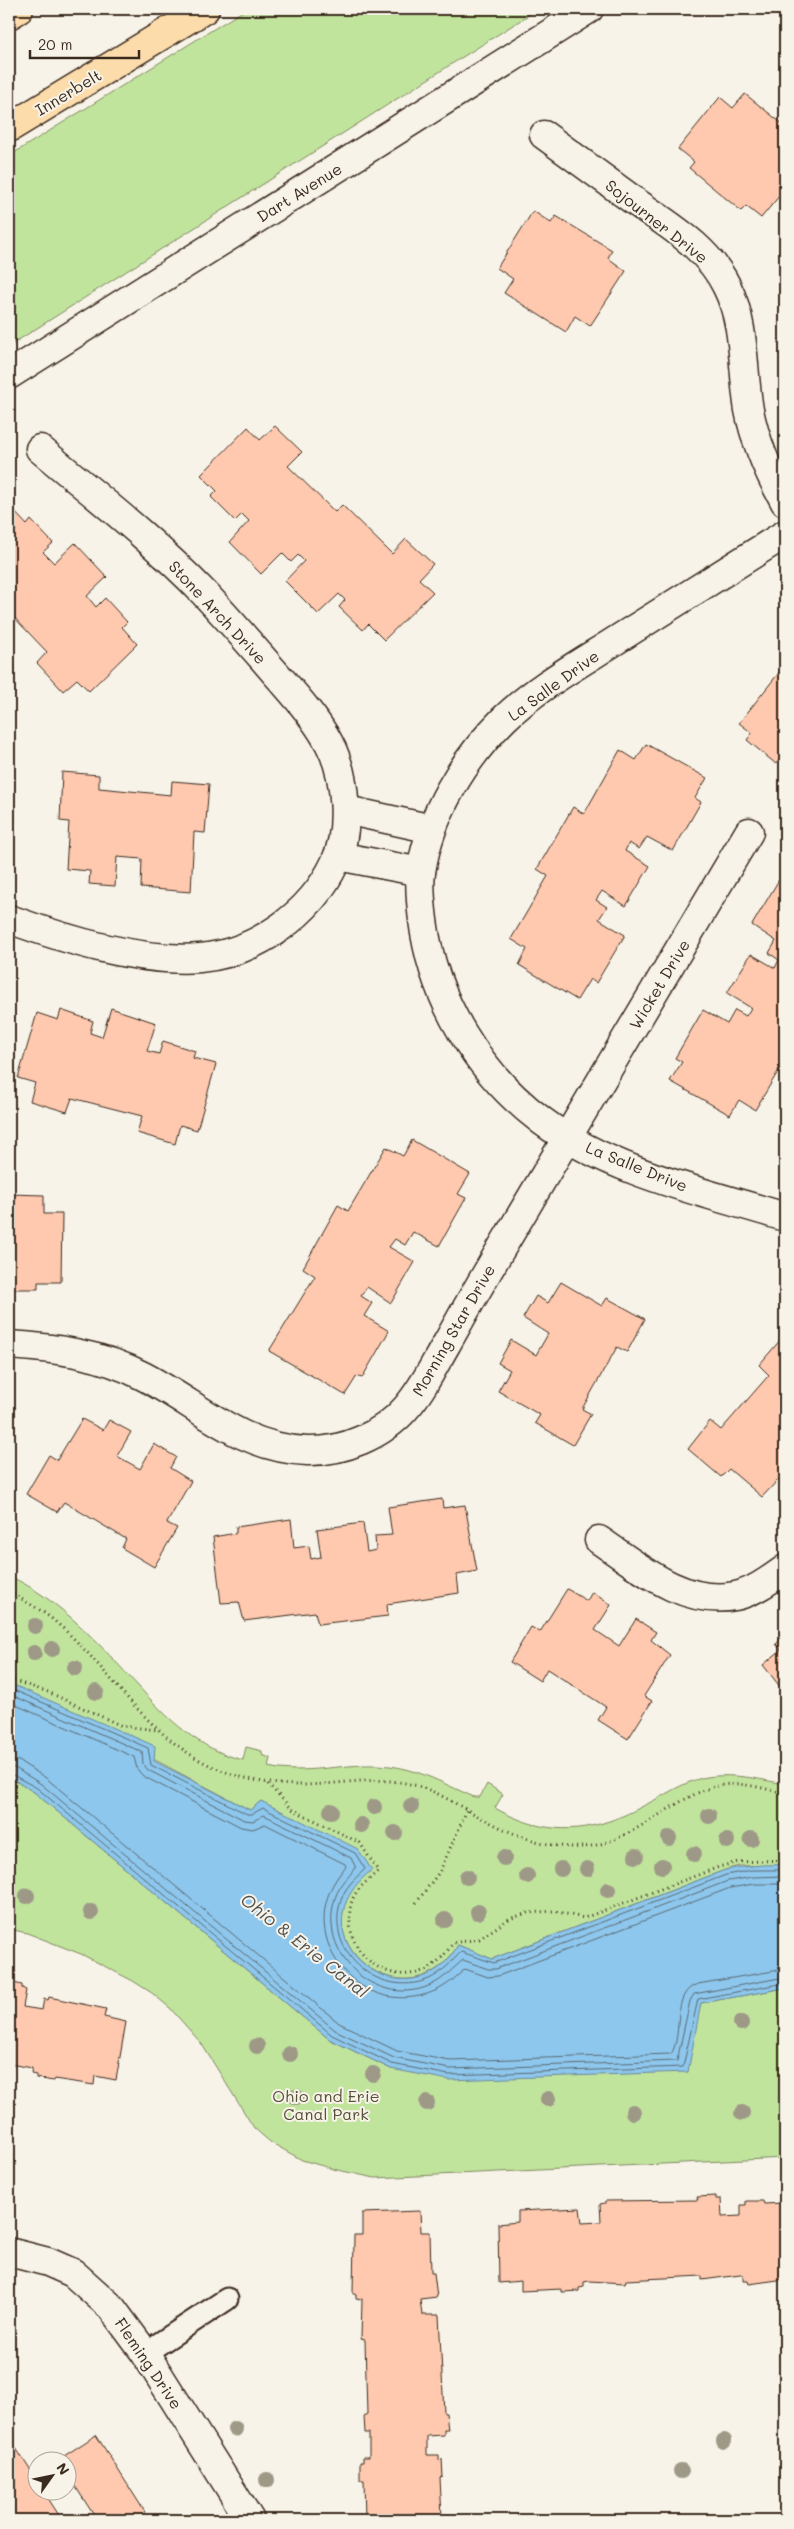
<svg xmlns="http://www.w3.org/2000/svg" width="794" height="2529" font-family="Mali,sans-serif">
  <style>
    .green { fill: #c1e49d; stroke: #7e875e }
    .water { fill: #8dc7ed; stroke: #6c889a }
    .lines { fill: none; stroke-linecap: round; stroke-linejoin: round }
    .shore { stroke: #5c6971; stroke-width: 1 }
    .building { fill: #fec9af; stroke: #3b2a1e }
    .service-casing { stroke: #3b2a1e; stroke-width: 25 }
    .minor-casing { stroke: #3b2a1e; stroke-width: 31 }
    .secondary-casing { stroke: #3b2a1e; stroke-width: 31 }
    .motorway-casing { stroke: #3b2a1e; stroke-width: 31 }
    .path { stroke: #3b2a1e; stroke-width: 3; stroke-dasharray: 1 4; stroke-linecap: butt }
    .service { stroke: #f7f3e8; stroke-width: 21 }
    .minor { stroke: #f7f3e8; stroke-width: 28 }
    .secondary { stroke: #f7f3e8; stroke-width: 28 }
    .motorway { stroke: #fddcac; stroke-width: 28 }
    .tree { fill: #9e9987 }
    .labels { text-anchor: middle; dominant-baseline: central; stroke-width: 4; stroke-linejoin: round; paint-order: stroke }
    .street-label { font-size: 16px; fill: #3b2a1e; stroke: #f7f3e8 }
    .park-label { font-size: 16px; fill: #564f37; stroke: #f7f3e8 }
    .water-label { font-size: 18px; font-style: italic; fill: #505152; stroke: #f7f3e8 }
  </style>
  <rect width="100%" height="100%" fill="#f7f3e8"/>
  <filter id="ink" filterUnits="userSpaceOnUse"><feTurbulence type="fractalNoise" baseFrequency=".02" numOctaves="2"/><feDisplacementMap in="SourceGraphic" scale="10" xChannelSelector="R" yChannelSelector="G"/><feConvolveMatrix kernelMatrix="1 2 1 2 8 2 1 2 1" color-interpolation-filters="sRGB"/></filter>
  <g filter="url(#ink)">
    <g class="green">
      <polygon points="246,9 538,9 9,346 9,156"/>
      <path d="M9 1576C60 1599 101 1646 139 1687 168 1719 198 1749 243 1760L246 1747 262 1751V1755L270 1758 268 1767C303 1775 340 1764 376 1765 415 1766 439 1782 474 1797H480L487 1784 503 1794 495 1808C550 1839 594 1833 647 1804 665 1795 682 1783 702 1778 730 1772 758 1779 785 1784V1865L739 1866 725 1870 492 1959 458 1945C409 2029 295 1939 363 1877L261 1801 250 1810 9 1683Z"/>
      <polygon points="9,1777 34,1792 329,2039 391,2069 701,2003 785,1988 785,2158 375,2178 333,2169 302,2160 270,2142 254,2128 201,2043 170,2008 152,1993 133,1981 81,1954 27,1933 9,1929"/>
    </g>
    <path class="water" d="M9 1683 155 1746 154 1761 250 1810 261 1801 358 1849 372 1870C286 1937 410 2031 458 1945L492 1959 725 1870C745 1866 764 1864 785 1865V1988L701 2003 688 2072 449 2080 391 2069 329 2039 34 1792 9 1777Z"/>
    <g class="lines">
      <g class="shore">
        <path d="M9 1688 148 1748 151 1765 247 1814H252L263 1808 355 1853 365 1869C357 1877 348 1884 343 1895 320 1949 377 2000 429 1979 442 1973 451 1962 461 1952L494 1963 726 1875 752 1870H785"/>
        <path d="M9 1694 142 1752 143 1764 148 1770 244 1820 253 1821 264 1815 351 1858 356 1868C347 1878 337 1888 334 1902 319 1959 381 2010 433 1984 445 1978 453 1968 463 1960L488 1969H496L728 1881 753 1877 785 1876"/>
        <path d="M9 1702 134 1757 137 1769 143 1776 241 1827 253 1829 265 1824 345 1864 346 1867C287 1929 357 2024 435 1991 447 1986 456 1977 465 1969L488 1977 498 1976 730 1888 754 1884H785"/>
        <path d="M9 1760 19 1761 46 1778 339 2023 397 2051 450 2061 671 2054C684 2035 670 1992 698 1984L785 1969"/>
        <polyline points="9,1767 15,1768 41,1784 335,2030 394,2058 450,2069 677,2061 690,2001 694,1994 785,1977"/>
        <polyline points="9,1773 37,1788 332,2035 392,2064 449,2075 683,2067 698,1999 785,1983"/>
      </g>
    </g>
    <g class="building">
      <polygon points="745,94 785,126 785,189 761,218 746,206 741,211 689,168 694,162 678,149 720,97 733,108"/>
      <polygon points="533,211 551,223 556,216 612,250 608,258 626,271 590,326 575,316 566,332 504,293 513,279 497,268"/>
      <polygon points="275,426 302,452 288,466 335,512 342,505 392,554 406,539 433,564 419,579 433,592 384,640 368,624 363,630 339,607 345,600 339,594 318,614 285,581 304,561 298,555 291,562 282,553 261,574 230,542 249,521 242,514 235,521 211,497 217,491 201,475 248,427 260,440"/>
      <polygon points="11,508 27,525 31,520 53,543 43,552 54,563 75,543 107,577 87,596 96,607 105,598 127,622 122,627 137,644 89,691 77,679 63,691 37,663 47,652 9,612 9,510"/>
      <polygon points="785,665 785,753 776,764 747,740 752,733 739,723"/>
      <polygon points="646,744 707,778 695,798 701,802 673,851 647,837 639,849 629,843 625,851 650,866 626,906 602,891 596,900 607,907 599,919 625,935 596,983 590,979 577,1000 519,965 527,949 511,939 548,876 537,869 573,807 584,814 620,750 636,760"/>
      <polygon points="62,772 99,775 99,788 171,795 172,781 209,784 205,833 194,832 191,892 141,888 142,859 117,857 115,886 89,884 90,871 66,869 69,822 60,821"/>
      <polygon points="780,878 785,880 785,1060 755,1110 739,1100 730,1115 670,1081 682,1062 675,1058 703,1010 727,1024 735,1010 746,1016 751,1008 727,993 751,954 775,968 779,960 769,953 776,941 752,925"/>
      <polygon points="111,1008 156,1023 147,1051 159,1054 163,1041 195,1051 193,1058 216,1064 197,1130 180,1125 175,1144 137,1133 142,1116 72,1098 67,1112 30,1101 35,1083 18,1078 37,1013 58,1020 61,1010 93,1021 90,1033 102,1037"/>
      <polygon points="412,1140 470,1174 458,1194 466,1198 439,1246 413,1232 405,1245 395,1239 389,1247 415,1262 391,1303 367,1287 361,1296 372,1303 364,1316 389,1331 362,1378 357,1376 345,1395 269,1351 315,1276 303,1268 338,1205 348,1211 386,1147 403,1156"/>
      <polygon points="9,1194 44,1195 44,1214 62,1214 61,1282 38,1282 38,1289 9,1289"/>
      <polygon points="561,1282 602,1306 607,1298 645,1319 627,1352 617,1347 582,1409 591,1414 573,1445 535,1423 540,1415 498,1391 510,1370 498,1363 511,1340 536,1355 548,1334 523,1318 536,1296 548,1303"/>
      <polygon points="782,1338 785,1341 785,1486 778,1480 762,1497 729,1469 721,1477 688,1449 710,1421 721,1430 769,1375 759,1365"/>
      <polygon points="82,1419 103,1430 109,1420 131,1432 117,1456 140,1469 154,1444 176,1457 170,1468 191,1481 167,1523 177,1528 154,1567 122,1548 126,1539 64,1502 57,1512 26,1494 49,1455 57,1460"/>
      <polygon points="442,1499 443,1508 465,1505 477,1571 457,1575 459,1593 387,1604 388,1616 318,1624 315,1612 244,1621 239,1602 221,1603 213,1537 236,1533 236,1527 291,1519 294,1548 309,1546 311,1559 321,1557 317,1529 363,1523 367,1552 376,1550 375,1536 392,1535 388,1507"/>
      <polygon points="567,1589 587,1601 592,1592 611,1605 595,1630 619,1646 636,1619 656,1632 651,1640 670,1655 644,1696 652,1701 628,1739 598,1720 606,1707 547,1669 540,1681 510,1662 531,1627 540,1632"/>
      <polygon points="785,1636 785,1693 763,1665 781,1650 776,1644"/>
      <polygon points="9,1982 22,1985 22,1988 26,1990 23,2007 42,2010 44,1999 48,2000 49,1997 106,2009 104,2017 126,2022 116,2080 95,2076 94,2085 54,2079 53,2081 36,2078 36,2075 31,2074 32,2068 10,2064 9,2067"/>
      <polygon points="716,2196 716,2199 721,2199 722,2217 741,2216 741,2205 746,2205 746,2201 763,2201 764,2204 785,2203 785,2279 749,2284 748,2281 743,2281 743,2275 740,2275 702,2280 702,2276 626,2280 625,2283 589,2281 584,2282 584,2287 579,2288 579,2291 562,2292 562,2289 521,2291 521,2281 499,2283 498,2224 518,2222 518,2211 580,2208 582,2223 601,2222 600,2204 605,2203 605,2201 698,2200 697,2197"/>
      <polygon points="420,2211 421,2232 430,2232 431,2273 434,2273 437,2297 420,2299 422,2315 439,2315 444,2413 446,2413 448,2430 444,2430 444,2435 427,2436 427,2455 439,2455 439,2460 442,2459 443,2477 440,2478 442,2518 433,2518 433,2520 365,2520 364,2480 360,2480 360,2462 363,2462 363,2457 369,2457 369,2433 365,2433 364,2416 367,2414 365,2340 361,2339 362,2299 356,2298 356,2294 353,2294 354,2235 362,2235 362,2213"/>
      <polygon points="96,2435 150,2520 97,2520 68,2475 68,2462 58,2460"/>
      <polygon points="10,2439 38,2482 38,2492 44,2492 62,2520 9,2520"/>
    </g>
    <g class="lines">
      <defs>
        <polyline id="service" points="145,2353 227,2299"/>
        <g id="minor">
          <path d="M544 135C574 157 603 178 633 200 668 225 708 247 727 287 746 325 742 370 749 410 755 441 770 475 785 502"/>
          <path d="M785 534C729 569 674 604 618 639 579 664 537 687 504 719 463 760 430 814 421 872 419 887 421 904 423 920 433 1000 478 1073 542 1121 612 1173 704 1192 785 1217"/>
          <polyline points="346,810 432,829"/>
          <polyline points="338,856 421,872"/>
          <path d="M9 919C64 939 140 963 200 958 256 953 311 914 335 863 351 830 346 775 329 743 313 713 287 687 265 661 245 638 225 615 204 593 154 541 96 496 40 449"/>
          <path d="M9 1345C54 1348 102 1354 143 1376 199 1405 240 1448 307 1451 343 1452 383 1435 406 1408 423 1389 434 1365 447 1343 467 1307 487 1272 508 1237 588 1102 669 967 749 832"/>
          <path d="M599 1540C639 1567 683 1606 735 1596 752 1593 771 1579 785 1569"/>
          <polyline points="9,2252 48,2262 73,2273 111,2307 145,2353 250,2520"/>
        </g>
        <polyline id="secondary" points="9,375 589,9"/>
        <g id="motorway">
          <polyline points="9,15 19,9"/>
          <polyline points="9,128 205,9"/>
        </g>
      </defs>
      <use href="#service" class="service-casing"/>
      <use href="#minor" class="minor-casing"/>
      <use href="#secondary" class="secondary-casing"/>
      <use href="#motorway" class="motorway-casing"/>
      <g class="path">
        <path d="M9 1592C20 1598 32 1605 43 1612 95 1650 128 1710 181 1748 215 1773 258 1785 300 1785 338 1785 376 1775 414 1785 431 1789 447 1799 462 1807 497 1827 531 1845 572 1847 633 1851 679 1785 733 1784 751 1784 768 1790 785 1793"/>
        <polyline points="9,1679 48,1692 122,1726 158,1730"/>
        <path d="M268 1784 292 1809 360 1843 378 1871C371 1878 362 1884 356 1893 350 1901 349 1913 350 1923 352 1960 394 1987 429 1968 439 1962 446 1953 453 1943L479 1939 509 1919 527 1913 553 1911 584 1918 719 1867 738 1862 785 1860"/>
        <polyline points="416,1903 440,1871 467,1810"/>
      </g>
      <use href="#service" class="service"/>
      <use href="#minor" class="minor"/>
      <use href="#secondary" class="secondary"/>
      <use href="#motorway" class="motorway"/>
    </g>
    <g class="tree">
      <circle cx="35" cy="1626" r="8"/>
      <circle cx="52" cy="1649" r="8"/>
      <circle cx="34" cy="1653" r="8"/>
      <circle cx="75" cy="1668" r="8"/>
      <circle cx="96" cy="1692" r="8"/>
      <circle cx="411" cy="1806" r="8"/>
      <circle cx="374" cy="1807" r="8"/>
      <circle cx="331" cy="1811" r="8"/>
      <circle cx="709" cy="1816" r="8"/>
      <circle cx="361" cy="1825" r="8"/>
      <circle cx="395" cy="1833" r="8"/>
      <circle cx="669" cy="1838" r="8"/>
      <circle cx="751" cy="1839" r="8"/>
      <circle cx="727" cy="1841" r="8"/>
      <circle cx="694" cy="1854" r="8"/>
      <circle cx="636" cy="1856" r="8"/>
      <circle cx="504" cy="1858" r="8"/>
      <circle cx="662" cy="1866" r="8"/>
      <circle cx="561" cy="1869" r="8"/>
      <circle cx="587" cy="1869" r="8"/>
      <circle cx="527" cy="1876" r="8"/>
      <circle cx="467" cy="1877" r="8"/>
      <circle cx="608" cy="1890" r="8"/>
      <circle cx="27" cy="1896" r="8"/>
      <circle cx="91" cy="1912" r="8"/>
      <circle cx="478" cy="1912" r="8"/>
      <circle cx="445" cy="1920" r="8"/>
      <circle cx="741" cy="2023" r="8"/>
      <circle cx="257" cy="2046" r="8"/>
      <circle cx="290" cy="2054" r="8"/>
      <circle cx="373" cy="2074" r="8"/>
      <circle cx="296" cy="2097" r="8"/>
      <circle cx="548" cy="2099" r="8"/>
      <circle cx="427" cy="2103" r="8"/>
      <circle cx="633" cy="2112" r="8"/>
      <circle cx="742" cy="2113" r="8"/>
      <circle cx="235" cy="2429" r="8"/>
      <circle cx="724" cy="2441" r="8"/>
      <circle cx="681" cy="2471" r="8"/>
      <circle cx="267" cy="2480" r="8"/>
    </g>
  </g>
  <g class="labels">
    <g class="street-label">
      <text transform="translate(68 92) rotate(-31)">Innerbelt</text>
      <text transform="translate(299 192) rotate(-32)">Dart Avenue</text>
      <text transform="translate(657 221) rotate(38)">Sojourner Drive</text>
      <text transform="translate(218 612) rotate(47)">Stone Arch Drive</text>
      <text transform="translate(553 685) rotate(-36)">La Salle Drive</text>
      <text transform="translate(659 984) rotate(-59)">Wicket Drive</text>
      <text transform="translate(637 1166) rotate(22)">La Salle Drive</text>
      <text transform="translate(453 1330) rotate(-60)">Morning Star Drive</text>
      <text transform="translate(149 2363) rotate(56)">Fleming Drive</text>
    </g>
    <g class="park-label">
      <text x="326" y="2095">Ohio and Erie<tspan x="326" dy="18">Canal Park</tspan></text>
    </g>
    <g class="water-label">
      <text transform="translate(305 1945) rotate(38)">Ohio &amp; Erie Canal</text>
    </g>
  </g>
  <rect width="794" height="2529" fill="none" stroke="#f7f3e8" stroke-width="30"/>
  <rect x="15" y="15" width="764" height="2499" fill="none" stroke="#3b2a1e" stroke-width="2" filter="url(#ink)"/>
  <g transform="translate(52 2476) rotate(57)"><circle r="24" fill="#f7f3e8" stroke="#aca397"/>
  <path d="M0-4L9 19L0 12L-9 19Z" fill="#3b2a1e"/>
  <text y="-8" font-size="14" font-weight="bold" text-anchor="middle" fill="#3b2a1e">N</text>
  </g>
  <path d="M30 50v8h109v-8" fill="none" stroke="#3b2a1e" stroke-width="2.5"/>
  <text x="38" y="50" font-size="15" fill="#3b2a1e" stroke="#f7f3e8" stroke-width="4" paint-order="stroke">20 m</text>
</svg>
